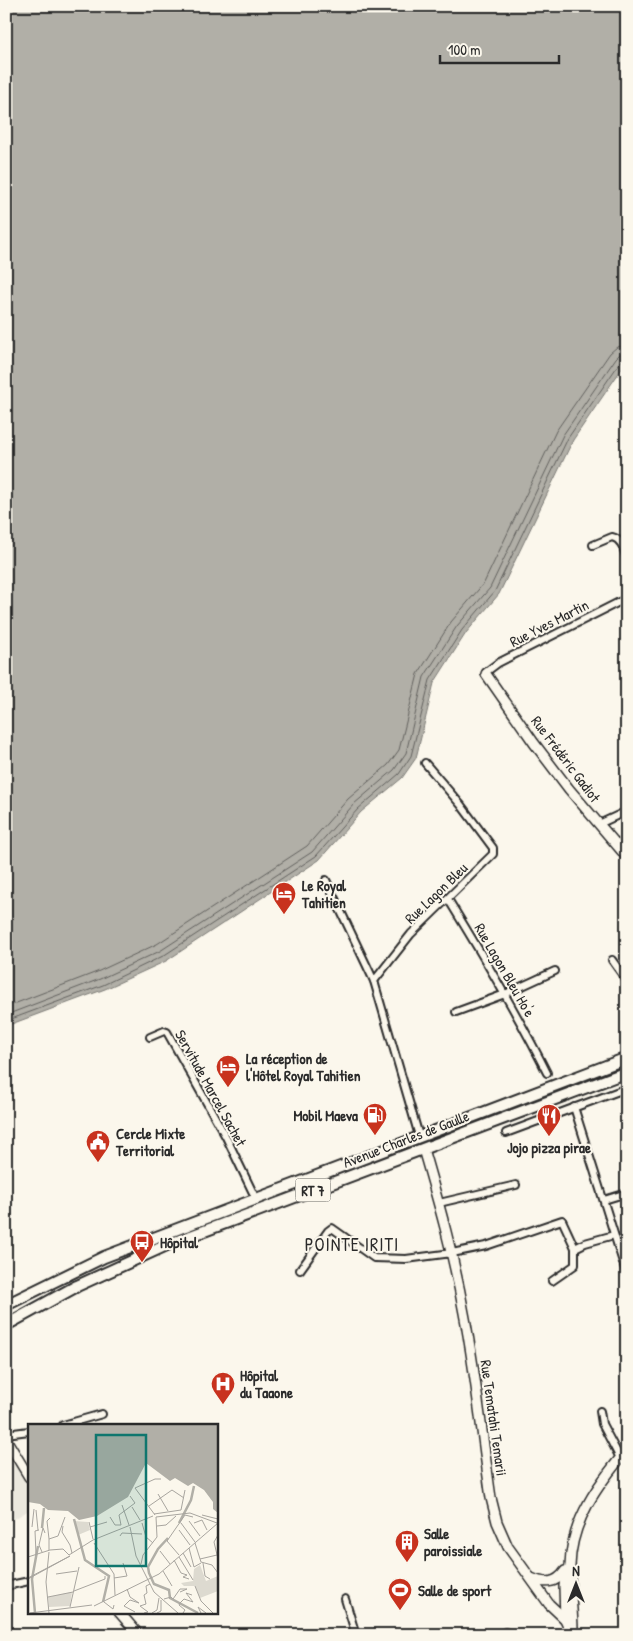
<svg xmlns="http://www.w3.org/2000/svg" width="633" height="1641" font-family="'Patrick Hand',sans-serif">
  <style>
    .built { fill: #ebe8de }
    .water { fill: #b1afa7; stroke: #7b7a75 }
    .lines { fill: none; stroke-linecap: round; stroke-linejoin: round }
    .shore { stroke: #61605d; stroke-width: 1 }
    .street-casing { stroke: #2b2b2b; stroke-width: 10 }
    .secondary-casing { stroke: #2b2b2b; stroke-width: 12 }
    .primary-casing { stroke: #2b2b2b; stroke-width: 14 }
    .street { stroke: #fbf7ec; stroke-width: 6 }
    .secondary { stroke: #fbf7ec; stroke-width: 9 }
    .primary { stroke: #fbf7ec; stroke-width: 10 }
    .labels { text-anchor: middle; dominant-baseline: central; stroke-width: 4; stroke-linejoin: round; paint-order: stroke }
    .shield { fill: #fbf7ec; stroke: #696865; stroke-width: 1 }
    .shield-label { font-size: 14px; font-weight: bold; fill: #2b2b2b }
    .street-label { font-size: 15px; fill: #2b2b2b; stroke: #fbf7ec }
    .poi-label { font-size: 15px; font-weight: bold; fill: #2b2b2b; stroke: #fbf7ec; text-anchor: start }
    .quarter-label { font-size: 18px; letter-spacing: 1px; fill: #2b2b2b; stroke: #fbf7ec }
    .inset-river { fill: none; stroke: #b1afa7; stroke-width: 2.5 }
    .inset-road { fill: none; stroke: #a8a59f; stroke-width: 1 }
    .view { fill: #0f766e; fill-opacity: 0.15; stroke: #0f766e; stroke-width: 2.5 }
    .inset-edge { fill: none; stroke: #2b2b2b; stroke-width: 2.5 }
  </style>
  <rect width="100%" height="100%" fill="#fbf7ec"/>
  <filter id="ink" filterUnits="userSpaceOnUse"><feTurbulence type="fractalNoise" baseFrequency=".02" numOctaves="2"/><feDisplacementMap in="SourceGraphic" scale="10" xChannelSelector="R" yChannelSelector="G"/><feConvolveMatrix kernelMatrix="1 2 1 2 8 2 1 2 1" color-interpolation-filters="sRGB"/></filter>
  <g filter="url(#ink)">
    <polygon class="built" points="6,1448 29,1481 29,1510 6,1524"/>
    <polygon class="water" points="6,6 627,6 627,361 573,440 499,594 466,633 434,683 416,758 402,778 361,812 319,860 166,961 105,989 6,1026"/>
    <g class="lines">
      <g class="shore">
        <polyline points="6,1007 97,972 157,944 307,846 348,799 388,765 399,750 418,674 451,622 484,583 556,431 610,353 617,347 627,345"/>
        <polyline points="6,1015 100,979 160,951 312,852 354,804 394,770 406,753 424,677 457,626 490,588 563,435 616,358 620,354 627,353"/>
        <polyline points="6,1021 103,985 163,956 316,856 358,809 399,774 411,756 430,680 462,630 495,591 568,438 621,361 627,359"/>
      </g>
      <defs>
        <g id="street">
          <path d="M593 545 612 537C622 539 624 550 627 559"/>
          <polyline points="486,674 486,672 498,663 627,598"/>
          <polyline points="599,824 627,811"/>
          <polyline points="326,880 374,981 419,1136"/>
          <path d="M448 899C483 956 517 1013 547 1073"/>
          <polyline points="612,960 627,981"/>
          <polyline points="374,981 411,934 493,854 493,848 461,805 425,763"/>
          <polyline points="456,1012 505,994 555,971"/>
          <polyline points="150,1037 164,1031 167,1032 226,1137 256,1199"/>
          <polyline points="574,1107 627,1275"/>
          <polyline points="506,1133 627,1088"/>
          <polyline points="604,1200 627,1193"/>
          <polyline points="439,1203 516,1185"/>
          <polyline points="300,1270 328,1231 332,1228 374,1258 406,1259 452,1253 486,1246 562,1220 575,1248"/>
          <polyline points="552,1281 575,1265 575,1248 585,1243 614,1235"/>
          <polyline points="600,1411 602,1424 620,1458"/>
          <polyline points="63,1425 102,1414"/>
          <polyline points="6,1434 29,1431"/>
          <polyline points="6,1586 29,1581"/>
          <polyline points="345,1599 356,1635"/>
          <polyline points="498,1635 505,1632 513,1635"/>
        </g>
        <g id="secondary">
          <polyline points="486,674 534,743 569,789 627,857"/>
          <path d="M423 1149C439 1204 454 1257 464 1313 476 1374 482 1436 491 1498L497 1522 508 1547 549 1604 565 1619 572 1635"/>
          <polyline points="6,1439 29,1477"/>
          <path d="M531 1578C545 1584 556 1584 565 1571"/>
          <polyline points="119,1612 139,1635"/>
          <polyline points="565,1619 564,1586 566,1574"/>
          <path d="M573 1631C573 1609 569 1587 570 1566 571 1520 599 1483 627 1450"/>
        </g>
        <g id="primary">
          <polyline points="6,1305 104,1257 627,1058"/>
          <polyline points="6,1325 77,1286 167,1245 627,1072"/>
        </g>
      </defs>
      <use href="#street" class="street-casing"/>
      <use href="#secondary" class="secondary-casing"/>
      <use href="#primary" class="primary-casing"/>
      <use href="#street" class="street"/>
      <use href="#secondary" class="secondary"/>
      <use href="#primary" class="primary"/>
    </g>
  </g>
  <defs>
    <symbol id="hotel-pin" viewBox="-11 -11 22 30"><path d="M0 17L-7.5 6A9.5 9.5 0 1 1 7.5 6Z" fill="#c8321e" stroke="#fbf7ec"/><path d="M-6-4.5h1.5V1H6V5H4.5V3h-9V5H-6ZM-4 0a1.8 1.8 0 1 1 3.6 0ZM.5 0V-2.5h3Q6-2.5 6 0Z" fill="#fff"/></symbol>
    <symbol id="fuel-pin" viewBox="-11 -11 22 30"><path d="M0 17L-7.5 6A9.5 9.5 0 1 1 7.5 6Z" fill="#c8321e" stroke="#fbf7ec"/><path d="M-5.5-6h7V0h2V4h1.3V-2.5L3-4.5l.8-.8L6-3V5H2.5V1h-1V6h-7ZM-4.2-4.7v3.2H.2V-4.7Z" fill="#fff"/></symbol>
    <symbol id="restaurant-pin" viewBox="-11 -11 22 30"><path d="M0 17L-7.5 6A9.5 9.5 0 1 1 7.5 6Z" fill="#c8321e" stroke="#fbf7ec"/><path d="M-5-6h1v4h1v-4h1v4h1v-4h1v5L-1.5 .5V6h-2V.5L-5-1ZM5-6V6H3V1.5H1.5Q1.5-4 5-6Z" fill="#fff"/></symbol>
    <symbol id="civic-pin" viewBox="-11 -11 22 30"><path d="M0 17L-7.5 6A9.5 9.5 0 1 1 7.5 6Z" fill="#c8321e" stroke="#fbf7ec"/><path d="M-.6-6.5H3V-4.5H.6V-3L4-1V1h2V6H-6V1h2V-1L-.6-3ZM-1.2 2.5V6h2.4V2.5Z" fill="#fff"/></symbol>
    <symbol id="bus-pin" viewBox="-11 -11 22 30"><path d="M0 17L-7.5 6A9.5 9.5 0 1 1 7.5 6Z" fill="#c8321e" stroke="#fbf7ec"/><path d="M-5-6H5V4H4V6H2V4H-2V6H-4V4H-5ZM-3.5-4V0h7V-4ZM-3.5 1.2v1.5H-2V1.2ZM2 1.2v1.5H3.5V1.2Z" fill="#fff"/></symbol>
    <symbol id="hospital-pin" viewBox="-11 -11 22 30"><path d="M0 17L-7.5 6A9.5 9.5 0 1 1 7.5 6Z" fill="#c8321e" stroke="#fbf7ec"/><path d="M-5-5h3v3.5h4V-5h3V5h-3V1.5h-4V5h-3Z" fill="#fff"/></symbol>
    <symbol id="building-pin" viewBox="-11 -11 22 30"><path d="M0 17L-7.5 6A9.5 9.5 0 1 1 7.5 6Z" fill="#c8321e" stroke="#fbf7ec"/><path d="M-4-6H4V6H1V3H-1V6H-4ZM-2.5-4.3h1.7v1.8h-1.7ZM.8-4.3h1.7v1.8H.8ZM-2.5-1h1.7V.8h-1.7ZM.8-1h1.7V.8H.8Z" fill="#fff"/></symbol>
    <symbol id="stadium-pin" viewBox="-11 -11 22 30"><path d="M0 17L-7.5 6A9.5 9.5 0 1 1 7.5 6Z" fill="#c8321e" stroke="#fbf7ec"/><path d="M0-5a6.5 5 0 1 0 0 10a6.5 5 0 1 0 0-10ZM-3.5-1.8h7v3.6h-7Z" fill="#fff"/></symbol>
  </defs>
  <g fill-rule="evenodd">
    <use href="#hotel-pin" x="270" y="880" width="28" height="38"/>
    <use href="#hotel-pin" x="214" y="1053" width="28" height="38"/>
    <use href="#fuel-pin" x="361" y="1101" width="28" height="38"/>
    <use href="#restaurant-pin" x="535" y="1102" width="28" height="38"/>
    <use href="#civic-pin" x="84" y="1128" width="28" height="38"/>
    <use href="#bus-pin" x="128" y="1228" width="28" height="38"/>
    <use href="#hospital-pin" x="209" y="1370" width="28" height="38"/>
    <use href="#building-pin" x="393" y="1528" width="28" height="38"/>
    <use href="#stadium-pin" x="386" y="1576" width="28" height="38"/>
  </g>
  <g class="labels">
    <rect class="shield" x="295.5" y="1178.5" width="35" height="23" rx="4"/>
    <g class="shield-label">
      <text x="313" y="1190">RT 7</text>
    </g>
    <g class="street-label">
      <text transform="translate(549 623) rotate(-27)">Rue Yves Martin</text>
      <text transform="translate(566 759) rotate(53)">Rue Frédéric Gadiot</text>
      <text transform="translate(436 893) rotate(-44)">Rue Lagon Bleu</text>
      <text transform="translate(505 970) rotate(60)">Rue Lagon Bleu Ho'e</text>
      <text transform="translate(211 1088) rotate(61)">Servitude Marcel Sachet</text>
      <text transform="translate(406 1139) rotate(-21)">Avenue Charles de Gaulle</text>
      <text transform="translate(494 1418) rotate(82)">Rue Tematahi Temarii</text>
    </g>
    <g class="poi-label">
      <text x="302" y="885">Le Royal<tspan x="302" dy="17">Tahitien</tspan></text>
      <text x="246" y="1058">La réception de<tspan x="246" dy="17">l'Hôtel Royal Tahitien</tspan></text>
      <text x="358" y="1115" text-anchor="end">Mobil Maeva</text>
      <text x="116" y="1133">Cercle Mixte<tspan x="116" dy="17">Territorial</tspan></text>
      <text x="549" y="1147" text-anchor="middle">Jojo pizza pirae</text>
      <text x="160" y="1242">Hôpital</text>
      <text x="240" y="1375">Hôpital<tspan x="240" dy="17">du Taaone</tspan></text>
      <text x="424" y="1533">Salle<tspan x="424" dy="17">paroissiale</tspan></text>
      <text x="418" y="1590">Salle de sport</text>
    </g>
    <g class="quarter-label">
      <text x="352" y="1244">POINTE IRITI</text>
    </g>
  </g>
  <g transform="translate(28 1424)">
    <rect width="190" height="190" fill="#fbf7ec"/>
    <path d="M46 97 60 98 62 106 50 111ZM172 141 178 157 190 152V167L172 174 167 162H156L153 159 165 157 166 145ZM44 168 42 182 21 183 20 173Z" fill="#dddad0"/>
    <path d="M0 1H190V89L185 85V78L176 66 165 59 160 62 147 54 142 57 118 39 100 73 69 92 51 96 40 87 20 86 12 80 0 78Z" fill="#b1afa7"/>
    <path class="inset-river" d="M46 95 57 136 81 152 75 178M151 99 163 76 166 62M14 104 16 84M140 114 130 125 120 143 121 149 126 160 141 166 142 174 170 189M7 189 4 155 10 122"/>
    <path class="inset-road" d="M130 70 140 87M94 81 101 101M121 82 144 66 156 74M104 83 112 96M8 86 10 106M126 90 153 86 157 66M127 91 107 64 127 55H133M174 91 190 95M82 93 87 101H93L91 91 107 79 102 72M128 93 162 89 189 99M161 97 172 112M61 98 65 115M114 99 118 113 125 119M153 99 167 118M166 99 174 96 179 106M35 102 34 108 42 121 44 129M129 102 138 101 148 92M4 103 6 85M62 103 79 98M102 103 108 132 126 168 150 189M151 106 162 121M190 111 186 118 190 135M92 112 94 109 114 110M21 115 19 97 22 94M66 119 86 150 87 171M167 119 173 138 184 141 190 149M161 124 166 143 173 139M21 126V115L30 112 37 93M22 126 35 125 41 131M132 127 142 140M14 128 11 121 15 104 17 109M21 128 18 158 21 189M155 129 163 143M8 130 7 107 11 106M41 131 65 116 125 92M151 131 139 117 157 91 165 93M0 133 22 126M151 133 165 156M172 135 189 131M146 136 153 149 159 151 155 153 161 155M175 139 177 152 182 155M113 140 115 131 129 113 128 93M135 147 144 162M28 150 49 147M0 154 42 132 0 155M86 154 99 152 95 139M167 162 173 177 185 189M99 165 102 173 111 179 102 176 96 182 107 188M46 167 77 155V152M20 173 45 168M136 175 143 173 145 175 152 165H159L152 168M76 178 85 185 86 181M66 182 131 150 190 99M42 183 51 143M2 189 64 181M116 189 120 188 112 182 118 180 116 171 119 169 118 162 122 160M124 189 129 186 131 174M129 189 133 187V176M155 189 157 186 151 181 152 179 156 175 165 178 158 169 164 171M173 189 170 183 178 189"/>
    <path class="view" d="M68 11H118V142H68Z"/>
    <rect width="190" height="190" class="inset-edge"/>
  </g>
  <rect width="633" height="1641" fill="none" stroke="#fbf7ec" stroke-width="25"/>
  <rect x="12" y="12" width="608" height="1616" fill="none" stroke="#2b2b2b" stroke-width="2" filter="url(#ink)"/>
  <g transform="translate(576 1584)" stroke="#fbf7ec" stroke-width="4" paint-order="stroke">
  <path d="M0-4L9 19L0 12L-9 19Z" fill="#2b2b2b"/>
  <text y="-8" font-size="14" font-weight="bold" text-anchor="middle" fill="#2b2b2b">N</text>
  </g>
  <path d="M440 55v8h119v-8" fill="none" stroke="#2b2b2b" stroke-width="2.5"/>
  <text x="448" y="55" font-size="15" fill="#2b2b2b" stroke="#fbf7ec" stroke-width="4" paint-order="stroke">100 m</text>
</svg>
